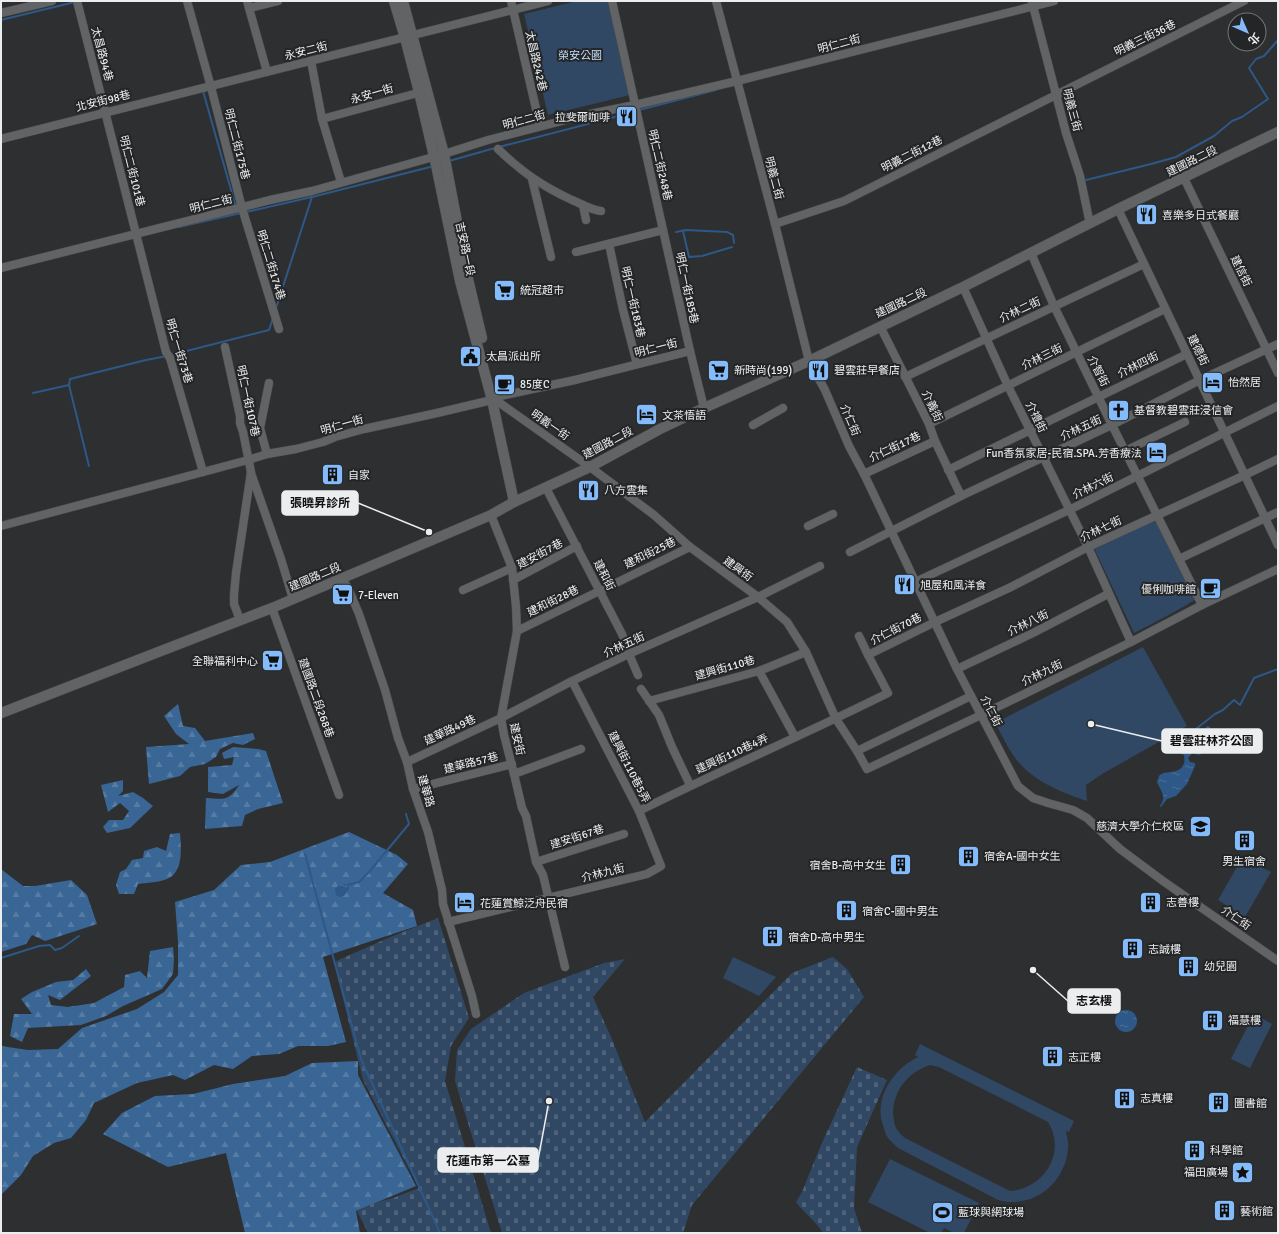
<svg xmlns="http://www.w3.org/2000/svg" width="1279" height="1234" font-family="Signika,'Noto Sans TC',sans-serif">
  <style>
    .green { fill: #304864; fill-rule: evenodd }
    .forest { fill: url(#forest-firs) }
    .cemetery { fill: url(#cemetery-stones) }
    .water { fill: url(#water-ripples) }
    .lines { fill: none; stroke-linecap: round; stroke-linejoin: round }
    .stream { stroke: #2d5887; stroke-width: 2 }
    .minor-casing { stroke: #484a4b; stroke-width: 9 }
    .tertiary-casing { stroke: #484a4b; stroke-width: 11 }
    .minor { stroke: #626364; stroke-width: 8 }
    .tertiary { stroke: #626364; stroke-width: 10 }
    .labels { text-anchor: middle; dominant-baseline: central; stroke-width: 4; stroke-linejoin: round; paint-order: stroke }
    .street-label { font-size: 11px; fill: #ebedee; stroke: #242527 }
    .park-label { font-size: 11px; fill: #c4defb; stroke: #242527 }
    .poi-label { font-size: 11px; fill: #ebedee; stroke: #242527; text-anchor: start }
    .leader { fill: none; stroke: #ebedee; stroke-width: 1.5 }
    .callout-dot { fill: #ebedee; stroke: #242527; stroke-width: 1.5 }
    .callout { fill: #ebedee; stroke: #ebedee; stroke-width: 1.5 }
    .callout-label { font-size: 12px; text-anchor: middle; font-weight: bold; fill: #111 }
  </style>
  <defs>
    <pattern id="forest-firs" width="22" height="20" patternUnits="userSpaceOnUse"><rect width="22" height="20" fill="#3a6695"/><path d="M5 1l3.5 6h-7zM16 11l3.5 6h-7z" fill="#577ca4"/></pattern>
    <pattern id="cemetery-stones" width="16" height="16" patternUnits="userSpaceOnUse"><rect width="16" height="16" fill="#304864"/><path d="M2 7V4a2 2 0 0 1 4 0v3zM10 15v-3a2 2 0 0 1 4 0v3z" fill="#4e637a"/></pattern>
    <pattern id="water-ripples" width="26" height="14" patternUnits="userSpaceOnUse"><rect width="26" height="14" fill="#2d5887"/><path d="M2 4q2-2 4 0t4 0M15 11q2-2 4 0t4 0" fill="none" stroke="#4c7098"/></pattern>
  </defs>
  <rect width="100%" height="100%" fill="#2d2f31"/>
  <g class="green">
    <polygon points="577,1 614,1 634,94 548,115 524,14"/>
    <path d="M1156 519 1171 553 1196 599C1176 612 1155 622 1134 633L1094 548Z"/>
    <path d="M1143 647 1187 726 1102 774 1086 785 1087 801C1060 792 1030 780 1013 755 1006 745 1001 733 995 723Z"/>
    <polygon points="1242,858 1271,872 1245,917 1218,900"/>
    <polygon points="733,957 776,977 759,996 723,978"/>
    <polygon points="1254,1014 1272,1024 1250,1068 1231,1059"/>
    <path d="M920 1044 1074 1121 1069 1132 1066 1131C1067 1137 1069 1143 1068 1149 1066 1174 1047 1197 1022 1201 1014 1203 1006 1202 998 1200L898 1148C895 1145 891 1142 889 1139 886 1136 885 1132 884 1128 872 1100 893 1069 918 1057L915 1055ZM930 1065 939 1067 1048 1122C1067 1152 1044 1189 1010 1191L905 1138C903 1136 900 1134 898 1131 894 1126 894 1120 893 1114 893 1091 908 1072 930 1065Z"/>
    <polygon points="890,1159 979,1203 964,1233 954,1233 944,1228 941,1233 930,1233 868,1202"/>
  </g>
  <g class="forest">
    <polygon points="178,704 183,726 195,728 205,741 253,733 255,739 243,745 233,743 220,749 216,757 205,764 190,767 180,776 149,784 146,747 189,744 176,734 164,716"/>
    <path d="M233 747 258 749 266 751 283 803 258 809 245 815 242 826 205 829 206 798C224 799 228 802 239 785L223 794 208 792V767L232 765 234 757 224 759 222 753Z"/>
    <polygon points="123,780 123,791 118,796 133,792 143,798 153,806 130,828 107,833 103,827 109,820 123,820 129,811 120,803 108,812 101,785"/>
    <polygon points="349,832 397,855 408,864 383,893 413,910 417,926 323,957 346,1042 328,1046 298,1046 279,1054 252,1056 233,1069 214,1065 185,1080 173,1075 137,1083 94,1103 86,1120 71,1138 54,1143 33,1156 21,1175 1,1195 1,1046 28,1050 58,1049 82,1028 137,1009 164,992 178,975 178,942 175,902 214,890 241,865 270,862"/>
    <path d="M180 833C181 848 184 872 167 879 160 882 146 883 138 884L134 894H119L116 885 120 872 126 869 132 860 143 858 144 851 157 847 166 851 170 834Z"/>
    <polygon points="1,869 23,886 35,886 71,880 87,895 97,924 45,941 32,935 26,944 1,952"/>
    <polygon points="173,947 174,958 173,974 162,989 123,1006 106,1016 81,1025 28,1028 22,1042 10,1036 14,1014 32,1014 21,999 32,992 56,982 73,980 86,969 91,976 60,1000 48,995 51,1005 68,1007 94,1003 124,987 125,975 140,971 147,978 150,951"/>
    <polygon points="358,1061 358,1075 416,1186 356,1211 360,1233 245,1233 226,1153 168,1167 103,1134 122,1113 155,1096 193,1094 233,1084 285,1076 312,1063"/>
  </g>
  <g class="cemetery">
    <polygon points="438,918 469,1018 451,1046 445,1081 491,1233 368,1233 357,1211 374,1203 393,1198 419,1188 363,1080 334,962 388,938"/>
    <polygon points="833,957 847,969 864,997 692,1205 683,1233 502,1233 455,1081 457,1050 471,1029 524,993 604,963 625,959 593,997 611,1037 645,1122 792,973"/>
    <path d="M857 1067 887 1080 857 1147 854 1208 862 1233H823C816 1221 804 1213 796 1202L802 1192 821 1145Z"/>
  </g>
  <g class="water">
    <path d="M1207 726 1210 727 1212 732 1207 737 1203 753 1199 755 1192 753 1188 758 1190 762 1195 763V766L1187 784 1176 796 1167 799 1161 807 1160 806C1167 796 1161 792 1157 782 1158 780 1158 778 1159 776 1165 769 1180 776 1184 763 1185 761 1184 756 1184 754L1200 741 1201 734Z"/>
    <polygon points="344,884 349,886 349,889 344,896 340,897 336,895 335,889 338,886"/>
    <circle cx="1126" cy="1021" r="11"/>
  </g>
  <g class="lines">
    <g class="stream">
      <polyline points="1,20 75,2"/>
      <polyline points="203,91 235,204 239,204"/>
      <polyline points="639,110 716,90"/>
      <polyline points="499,147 634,112"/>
      <polyline points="449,161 495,148"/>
      <polyline points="1082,181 1151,164 1176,157 1214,136 1232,121 1242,117 1268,99 1249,68 1256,59 1264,56 1278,40"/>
      <polyline points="246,212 312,197 434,166"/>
      <polyline points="179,227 241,213"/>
      <polyline points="683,231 689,257 702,256 732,247"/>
      <polyline points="676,232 686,230 727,232 733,235 734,243"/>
      <polyline points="276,308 312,197 311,197"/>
      <polyline points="171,355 269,330 273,318"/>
      <polyline points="69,385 89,466"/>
      <polyline points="33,393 69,385 70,379 146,360 167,356"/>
      <polyline points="1184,754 1180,752 1182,748 1191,742 1196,729 1215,714 1223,710 1234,700 1240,705 1254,678 1278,669"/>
      <polyline points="305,854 361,1059 440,1233"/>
      <polyline points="348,885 359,882 369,872 409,824 406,814"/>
      <polyline points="1,958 39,946 50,945 55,950 62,948 79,936"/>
    </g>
    <defs>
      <g id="minor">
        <polyline points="77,1 166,352 170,358 203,472"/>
        <polyline points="187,1 211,87 242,208 279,329"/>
        <polyline points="247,1 267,72"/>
        <polyline points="511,1 540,126"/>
        <polyline points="612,1 690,351 704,408"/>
        <polyline points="716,1 775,224 809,361 825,390 849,446 864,474 957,669 1018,786 1033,798 1048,803 1073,810 1087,818 1120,849 1163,881 1278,961"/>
        <polyline points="1032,2 1066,133 1080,176 1090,224"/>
        <polyline points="249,8 278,1"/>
        <polyline points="1,13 52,1"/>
        <polyline points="311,61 322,119 341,182"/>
        <polyline points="322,119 425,91"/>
        <polyline points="1,139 548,1"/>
        <path d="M498 149C523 173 542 186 572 200 582 204 591 210 601 211"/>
        <polyline points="1184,178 1278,373"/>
        <polyline points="532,179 551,257"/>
        <polyline points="583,205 586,220"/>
        <polyline points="1118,209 1278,545"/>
        <polyline points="775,224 844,201 1244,1"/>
        <polyline points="609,244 623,310 637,364"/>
        <polyline points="576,252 663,230"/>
        <polyline points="1031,253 1054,306 1112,425 1202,605"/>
        <polyline points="1,268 270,200 312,191 444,154 488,140 585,115 635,105 737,81 1054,1"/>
        <polyline points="963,287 1008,386 1088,547 1131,642"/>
        <polyline points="880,326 929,424 935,441 961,496"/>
        <polyline points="225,347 240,416 240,423 243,432 251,472 236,573 234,595 234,604 240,620"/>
        <polyline points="905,377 1144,264"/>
        <polyline points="497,401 590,467 654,515 690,547 758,597 787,622 806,652 836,719 857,751 867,769 981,715 1131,642 1202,605 1278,569"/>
        <polyline points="929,424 1165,309"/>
        <polyline points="753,425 783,408"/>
        <polyline points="1125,451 1185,422"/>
        <polyline points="267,454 260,428 269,383"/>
        <polyline points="948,470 1187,354"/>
        <polyline points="251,473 281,559 293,599"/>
        <polyline points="864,474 935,441"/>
        <polyline points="546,488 622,634 629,654 638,675"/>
        <polyline points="491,515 512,568 516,607 517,631 501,718 504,735 514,774 522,808 526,816 536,862 543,875 565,967"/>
        <polyline points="1,526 248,460 267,454 296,449 323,442 335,437 364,429 437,413 492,400 496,397 575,380 690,351"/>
        <polyline points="808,526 833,514"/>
        <polyline points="850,552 961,496 1112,425 1200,380 1278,344"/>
        <polyline points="1179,559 1278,512"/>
        <polyline points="342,579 348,588 359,614 385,690 398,738 407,762 413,789 428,832 442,890 443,904 472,996 476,1014"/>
        <polyline points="513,580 577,546"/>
        <polyline points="915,582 1069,510 1278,406"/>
        <polyline points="463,590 512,568"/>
        <polyline points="272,608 339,795"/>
        <polyline points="517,631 690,547"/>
        <polyline points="868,655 935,622 1011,587 1088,547 1245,475 1278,459"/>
        <polyline points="957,669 1033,633 1108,594"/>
        <polyline points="759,671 795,737"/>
        <polyline points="641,689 659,715 672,747 690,785"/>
        <polyline points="649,701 759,671 806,652"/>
        <polyline points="857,751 971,696"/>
        <polyline points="407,762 501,718 572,681 631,653 758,597 820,566"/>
        <polyline points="514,774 581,749"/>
        <polyline points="413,789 512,764"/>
        <path d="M639 811C721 770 806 734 888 693L868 655 859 636"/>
        <polyline points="536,862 624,834"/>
        <polyline points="448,922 647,874 661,866 639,811 572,681"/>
      </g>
      <g id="tertiary">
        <polyline points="394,1 405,38 419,92 436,165 460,281 492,400 514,502"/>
        <polyline points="403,1 444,154 468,279 482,338"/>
        <polyline points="1,713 272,608 491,515 514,502 590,467 660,429 704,408 809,361 963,287 1118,209 1278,132"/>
      </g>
    </defs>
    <use href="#minor" class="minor-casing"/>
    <use href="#tertiary" class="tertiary-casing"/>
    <use href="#minor" class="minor"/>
    <use href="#tertiary" class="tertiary"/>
  </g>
  <defs>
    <symbol id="restaurant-square" viewBox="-11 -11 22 22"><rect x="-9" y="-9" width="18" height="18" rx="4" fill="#84bcfb" stroke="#242527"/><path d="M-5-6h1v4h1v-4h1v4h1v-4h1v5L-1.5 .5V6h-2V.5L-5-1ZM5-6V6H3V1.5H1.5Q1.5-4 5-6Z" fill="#111"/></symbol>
    <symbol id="supermarket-square" viewBox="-11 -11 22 22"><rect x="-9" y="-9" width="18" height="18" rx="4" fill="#84bcfb" stroke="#242527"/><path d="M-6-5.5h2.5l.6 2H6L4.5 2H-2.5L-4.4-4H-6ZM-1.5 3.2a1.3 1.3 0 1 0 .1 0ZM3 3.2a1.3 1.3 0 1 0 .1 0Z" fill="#111"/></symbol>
    <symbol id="civic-square" viewBox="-11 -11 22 22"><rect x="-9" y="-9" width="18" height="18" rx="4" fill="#84bcfb" stroke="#242527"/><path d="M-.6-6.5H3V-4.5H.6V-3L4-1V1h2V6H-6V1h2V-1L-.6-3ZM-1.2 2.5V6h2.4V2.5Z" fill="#111"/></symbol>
    <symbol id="hotel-square" viewBox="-11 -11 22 22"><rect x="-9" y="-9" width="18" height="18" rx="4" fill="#84bcfb" stroke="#242527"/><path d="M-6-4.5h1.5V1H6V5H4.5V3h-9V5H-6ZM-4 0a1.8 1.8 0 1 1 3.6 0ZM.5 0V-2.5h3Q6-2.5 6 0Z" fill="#111"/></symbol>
    <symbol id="cafe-square" viewBox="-11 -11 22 22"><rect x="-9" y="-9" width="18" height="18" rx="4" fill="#84bcfb" stroke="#242527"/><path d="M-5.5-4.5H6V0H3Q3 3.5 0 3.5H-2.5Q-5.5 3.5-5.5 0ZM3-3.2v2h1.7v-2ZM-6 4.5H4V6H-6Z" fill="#111"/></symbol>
    <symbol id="church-square" viewBox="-11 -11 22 22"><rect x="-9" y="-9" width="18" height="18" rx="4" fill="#84bcfb" stroke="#242527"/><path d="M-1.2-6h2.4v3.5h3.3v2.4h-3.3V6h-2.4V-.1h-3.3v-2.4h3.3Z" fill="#111"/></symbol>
    <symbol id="building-square" viewBox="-11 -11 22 22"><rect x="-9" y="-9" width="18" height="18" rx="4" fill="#84bcfb" stroke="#242527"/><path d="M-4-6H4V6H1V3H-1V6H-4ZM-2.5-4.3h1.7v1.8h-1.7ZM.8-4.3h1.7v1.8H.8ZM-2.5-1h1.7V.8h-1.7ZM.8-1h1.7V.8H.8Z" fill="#111"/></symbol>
    <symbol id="university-square" viewBox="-11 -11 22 22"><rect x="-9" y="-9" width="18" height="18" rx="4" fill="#84bcfb" stroke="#242527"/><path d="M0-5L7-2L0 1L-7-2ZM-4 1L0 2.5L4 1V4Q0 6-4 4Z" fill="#111"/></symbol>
    <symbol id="sight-square" viewBox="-11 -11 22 22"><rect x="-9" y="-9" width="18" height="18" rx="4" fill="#84bcfb" stroke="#242527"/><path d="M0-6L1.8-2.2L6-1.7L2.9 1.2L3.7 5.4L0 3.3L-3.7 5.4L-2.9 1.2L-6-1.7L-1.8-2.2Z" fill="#111"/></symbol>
    <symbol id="stadium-square" viewBox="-11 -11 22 22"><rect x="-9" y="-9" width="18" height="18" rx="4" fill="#84bcfb" stroke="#242527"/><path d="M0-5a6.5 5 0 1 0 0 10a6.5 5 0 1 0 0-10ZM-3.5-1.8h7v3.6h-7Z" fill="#111"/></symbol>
  </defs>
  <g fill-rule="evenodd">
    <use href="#restaurant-square" x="614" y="104" width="25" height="25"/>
    <use href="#restaurant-square" x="1134" y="202" width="25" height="25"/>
    <use href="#supermarket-square" x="492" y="278" width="25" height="25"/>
    <use href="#civic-square" x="458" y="344" width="25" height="25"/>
    <use href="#supermarket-square" x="706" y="358" width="25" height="25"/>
    <use href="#restaurant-square" x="806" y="358" width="25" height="25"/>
    <use href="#hotel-square" x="1200" y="370" width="25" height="25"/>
    <use href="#cafe-square" x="492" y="372" width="25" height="25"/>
    <use href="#church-square" x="1106" y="398" width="25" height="25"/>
    <use href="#hotel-square" x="634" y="402" width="25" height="25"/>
    <use href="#hotel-square" x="1144" y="440" width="25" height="25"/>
    <use href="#building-square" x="320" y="462" width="25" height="25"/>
    <use href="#restaurant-square" x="576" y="478" width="25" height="25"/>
    <use href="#restaurant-square" x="892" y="572" width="25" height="25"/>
    <use href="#cafe-square" x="1198" y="576" width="25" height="25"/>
    <use href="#supermarket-square" x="330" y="582" width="25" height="25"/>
    <use href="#supermarket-square" x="260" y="648" width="25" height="25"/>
    <use href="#university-square" x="1188" y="814" width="25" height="25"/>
    <use href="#building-square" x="1232" y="828" width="25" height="25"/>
    <use href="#building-square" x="956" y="844" width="25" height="25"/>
    <use href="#building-square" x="888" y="852" width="25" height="25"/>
    <use href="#building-square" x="1138" y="890" width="25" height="25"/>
    <use href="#hotel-square" x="452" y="890" width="25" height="25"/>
    <use href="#building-square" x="834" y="898" width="25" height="25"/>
    <use href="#building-square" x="760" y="924" width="25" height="25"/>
    <use href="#building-square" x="1120" y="936" width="25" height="25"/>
    <use href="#building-square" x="1176" y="954" width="25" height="25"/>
    <use href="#building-square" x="1200" y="1008" width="25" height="25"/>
    <use href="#building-square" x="1040" y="1044" width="25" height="25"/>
    <use href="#building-square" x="1112" y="1086" width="25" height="25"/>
    <use href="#building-square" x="1206" y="1090" width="25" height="25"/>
    <use href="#building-square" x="1182" y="1138" width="25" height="25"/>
    <use href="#sight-square" x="1230" y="1160" width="25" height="25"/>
    <use href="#building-square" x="1212" y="1198" width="25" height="25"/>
    <use href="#stadium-square" x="930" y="1200" width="25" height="25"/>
  </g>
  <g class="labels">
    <g class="street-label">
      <text transform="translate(1145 38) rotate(-26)">明義三街36巷</text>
      <text transform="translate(839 44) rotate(-15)">明仁二街</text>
      <text transform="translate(306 51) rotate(-14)">永安二街</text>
      <text transform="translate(102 54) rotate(75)">太昌路94巷</text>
      <text transform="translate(536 61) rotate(77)">太昌路242巷</text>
      <text transform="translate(372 94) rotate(-16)">永安一街</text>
      <text transform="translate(103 101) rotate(-14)">北安街98巷</text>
      <text transform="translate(1072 110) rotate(75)">明義三街</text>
      <text transform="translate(524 120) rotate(-15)">明仁二街</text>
      <text transform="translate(237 144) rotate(76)">明仁二街175巷</text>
      <text transform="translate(912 154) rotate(-27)">明義二街12巷</text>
      <text transform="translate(1192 161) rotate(-26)">建國路二段</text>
      <text transform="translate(660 165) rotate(77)">明仁二街248巷</text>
      <text transform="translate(132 171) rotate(76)">明仁二街101巷</text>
      <text transform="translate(774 178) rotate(75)">明義二街</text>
      <text transform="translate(211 204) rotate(-14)">明仁二街</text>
      <text transform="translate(465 249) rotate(78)">吉安路一段</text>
      <text transform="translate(271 265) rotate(73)">明仁二街174巷</text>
      <text transform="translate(1241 271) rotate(64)">建信街</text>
      <text transform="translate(687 288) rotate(78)">明仁一街185巷</text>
      <text transform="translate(633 302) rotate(77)">明仁一街183巷</text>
      <text transform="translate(901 303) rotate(-25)">建國路二段</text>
      <text transform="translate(1020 310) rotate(-25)">介林二街</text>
      <text transform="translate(656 348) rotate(-14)">明仁一街</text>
      <text transform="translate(1198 350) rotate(64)">建德街</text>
      <text transform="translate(179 351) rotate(73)">明仁一街73巷</text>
      <text transform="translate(1042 357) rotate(-26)">介林三街</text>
      <text transform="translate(1138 365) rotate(-26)">介林四街</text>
      <text transform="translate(1098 371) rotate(63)">介智街</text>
      <text transform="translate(248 401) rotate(78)">明仁一街107巷</text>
      <text transform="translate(932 406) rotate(65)">介義街</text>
      <text transform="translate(1036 417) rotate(64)">介禮街</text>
      <text transform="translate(850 420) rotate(67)">介仁街</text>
      <text transform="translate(342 425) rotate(-16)">明仁一街</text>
      <text transform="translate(550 425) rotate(35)">明義一街</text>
      <text transform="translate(1081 428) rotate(-25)">介林五街</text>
      <text transform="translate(608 443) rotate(-28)">建國路二段</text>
      <text transform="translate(895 447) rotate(-25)">介仁街17巷</text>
      <text transform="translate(1093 486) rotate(-26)">介林六街</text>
      <text transform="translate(1101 529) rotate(-25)">介林七街</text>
      <text transform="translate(650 553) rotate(-26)">建和街25巷</text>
      <text transform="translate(540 554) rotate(-28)">建安街7巷</text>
      <text transform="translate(738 569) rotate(36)">建興街</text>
      <text transform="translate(604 575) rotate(63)">建和街</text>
      <text transform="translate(315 577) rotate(-23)">建國路二段</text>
      <text transform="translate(553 601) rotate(-26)">建和街28巷</text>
      <text transform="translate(1028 623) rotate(-26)">介林八街</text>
      <text transform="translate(896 629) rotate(-27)">介仁街70巷</text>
      <text transform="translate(624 645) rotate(-25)">介林五街</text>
      <text transform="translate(725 668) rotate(-16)">建興街110巷</text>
      <text transform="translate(1042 673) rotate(-26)">介林九街</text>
      <text transform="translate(316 698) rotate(70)">建國路二段268巷</text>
      <text transform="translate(991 711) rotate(63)">介仁街</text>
      <text transform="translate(450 730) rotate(-25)">建華路49巷</text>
      <text transform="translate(517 739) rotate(77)">建安街</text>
      <text transform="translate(732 754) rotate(-25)">建興街110巷4弄</text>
      <text transform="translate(471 763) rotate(-14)">建華路57巷</text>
      <text transform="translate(629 767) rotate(63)">建興街110巷5弄</text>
      <text transform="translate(426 791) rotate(74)">建華路</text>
      <text transform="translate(577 837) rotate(-18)">建安街67巷</text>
      <text transform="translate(603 873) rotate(-14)">介林九街</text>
      <text transform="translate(1236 918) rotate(35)">介仁街</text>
    </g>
    <g class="park-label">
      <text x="580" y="55">榮安公園</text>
    </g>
    <g class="poi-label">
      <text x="610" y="117" text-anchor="end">拉斐爾咖啡</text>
      <text x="1162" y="215">喜樂多日式餐廳</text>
      <text x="520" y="290">統冠超市</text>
      <text x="486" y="356">太昌派出所</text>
      <text x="734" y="370">新時尚(199)</text>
      <text x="834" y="370">碧雲莊早餐店</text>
      <text x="1228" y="382">怡然居</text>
      <text x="520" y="384">85度C</text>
      <text x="1134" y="410">基督教碧雲莊浸信會</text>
      <text x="662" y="415">文茶悟語</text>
      <text x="1142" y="453" text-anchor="end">Fun香氛家居-民宿.SPA.芳香療法</text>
      <text x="348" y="475">自家</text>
      <text x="604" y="490">八方雲集</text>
      <text x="920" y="585">旭屋和風洋食</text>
      <text x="1196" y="589" text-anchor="end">優俐咖啡館</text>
      <text x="358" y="595">7-Eleven</text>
      <text x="258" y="661" text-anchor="end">全聯福利中心</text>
      <text x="1184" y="826" text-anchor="end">慈濟大學介仁校區</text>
      <text x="984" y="856">宿舍A-國中女生</text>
      <text x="1244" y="861" text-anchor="middle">男生宿舍</text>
      <text x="886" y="865" text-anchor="end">宿舍B-高中女生</text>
      <text x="1166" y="902">志善樓</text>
      <text x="480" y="903">花蓮賞鯨泛舟民宿</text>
      <text x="862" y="911">宿舍C-國中男生</text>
      <text x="788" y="937">宿舍D-高中男生</text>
      <text x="1148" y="949">志誠樓</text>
      <text x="1204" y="966">幼兒園</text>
      <text x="1228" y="1020">福慧樓</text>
      <text x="1068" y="1057">志正樓</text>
      <text x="1140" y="1098">志真樓</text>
      <text x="1234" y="1103">圖書館</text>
      <text x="1210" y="1150">科學館</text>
      <text x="1228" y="1172" text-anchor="end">福田廣場</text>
      <text x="1240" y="1211">藝術館</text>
      <text x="958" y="1212">藍球與網球場</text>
    </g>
  </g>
  <path class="leader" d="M429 532L358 503M1091 724L1162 741M1033 970L1068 1001M549 1101L538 1160"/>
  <g class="callout-dot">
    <circle cx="429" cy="532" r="4"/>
    <circle cx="1091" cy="724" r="4"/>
    <circle cx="1033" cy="970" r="4"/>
    <circle cx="549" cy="1101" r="4"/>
  </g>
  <g class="callout">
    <rect x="282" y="491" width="76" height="24" rx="4"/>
    <rect x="1162" y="729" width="100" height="24" rx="4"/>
    <rect x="1068" y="989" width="52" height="24" rx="4"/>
    <rect x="438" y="1148" width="100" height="24" rx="4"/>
  </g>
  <g class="callout-label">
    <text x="320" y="507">張曉昇診所</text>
    <text x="1212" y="745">碧雲莊林芥公園</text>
    <text x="1094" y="1005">志玄樓</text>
    <text x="488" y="1165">花蓮市第一公墓</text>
  </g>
  <rect width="1279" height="1234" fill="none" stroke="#ebedee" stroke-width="4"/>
  <g transform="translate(1247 32) rotate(135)"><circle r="19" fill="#242527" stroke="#747577"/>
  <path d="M0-3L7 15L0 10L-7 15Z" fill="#84bcfb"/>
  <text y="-6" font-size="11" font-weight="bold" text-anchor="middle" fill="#ebedee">北</text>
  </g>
</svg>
